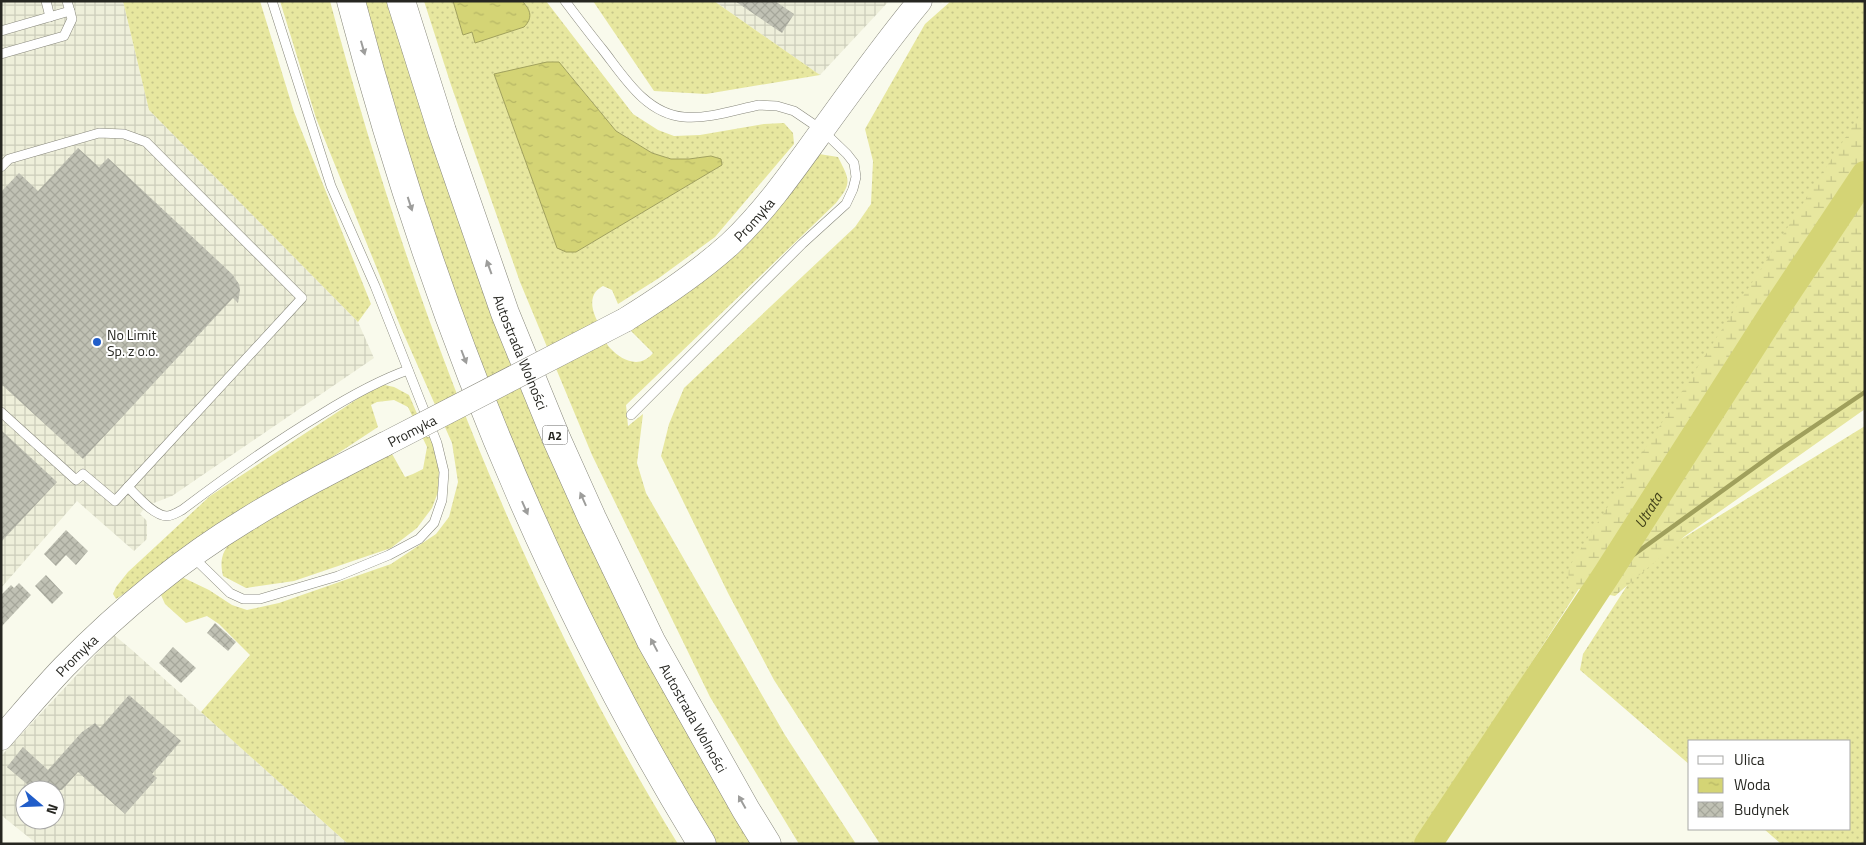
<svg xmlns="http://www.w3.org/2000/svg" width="1866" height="845" font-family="'Titillium Web',sans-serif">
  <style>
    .industrial { fill: url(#industrial-grid); fill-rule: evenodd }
    .grass { fill: url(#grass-dots); fill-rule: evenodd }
    .wetland { fill: url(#wetland-marsh) }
    .water { fill: url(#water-ripples); stroke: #a0a05c }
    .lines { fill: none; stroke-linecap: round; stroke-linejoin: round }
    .stream { stroke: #a0a05c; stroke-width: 4.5 }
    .river { stroke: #d4d475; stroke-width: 28 }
    .building { fill: url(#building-cross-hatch) }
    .lane-casing { stroke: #87877b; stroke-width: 10 }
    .secondary-casing { stroke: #87877b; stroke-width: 25 }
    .highway-casing { stroke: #87877b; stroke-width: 29 }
    .lane { stroke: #fff; stroke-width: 9 }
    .secondary { stroke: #fff; stroke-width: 24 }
    .highway { stroke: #fff; stroke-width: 28 }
    .secondary-bridge-casing { stroke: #87877b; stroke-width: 25; stroke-linecap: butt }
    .secondary-bridge { stroke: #fff; stroke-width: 24 }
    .oneway { fill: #9d9d9b }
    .poi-dot { fill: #205dc9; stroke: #fff; stroke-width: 2 }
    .labels { text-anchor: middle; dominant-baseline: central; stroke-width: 4; stroke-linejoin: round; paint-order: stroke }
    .shield { fill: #fff; stroke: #676764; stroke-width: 1 }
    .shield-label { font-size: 12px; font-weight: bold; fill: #262621 }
    .street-label { font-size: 14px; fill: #262621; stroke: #fff }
    .poi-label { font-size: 14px; fill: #262621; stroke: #fff; text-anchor: start }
    .water-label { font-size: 15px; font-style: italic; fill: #414119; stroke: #fff }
  </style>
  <defs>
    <pattern id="industrial-grid" width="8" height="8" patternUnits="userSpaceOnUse" patternTransform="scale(1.25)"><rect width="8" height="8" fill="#eeefda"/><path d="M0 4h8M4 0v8" fill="none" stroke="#cccdbb"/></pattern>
    <pattern id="grass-dots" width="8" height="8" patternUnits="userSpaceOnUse" patternTransform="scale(1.25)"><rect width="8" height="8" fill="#e7e79f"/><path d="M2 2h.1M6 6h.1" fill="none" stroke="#c6c689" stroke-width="1.8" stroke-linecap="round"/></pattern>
    <pattern id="wetland-marsh" width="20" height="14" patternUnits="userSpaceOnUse" patternTransform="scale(1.25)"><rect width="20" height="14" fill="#e7e79f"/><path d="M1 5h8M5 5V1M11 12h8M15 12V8" fill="none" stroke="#c6c689"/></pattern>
    <pattern id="water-ripples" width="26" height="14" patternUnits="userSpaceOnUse" patternTransform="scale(1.25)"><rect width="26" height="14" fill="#d4d475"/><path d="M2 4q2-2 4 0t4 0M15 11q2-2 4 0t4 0" fill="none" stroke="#b6b665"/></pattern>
    <pattern id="building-cross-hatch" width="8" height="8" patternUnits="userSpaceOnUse" patternTransform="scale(1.25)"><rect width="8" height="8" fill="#c0c1b4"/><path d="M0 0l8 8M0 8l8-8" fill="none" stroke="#a5a69a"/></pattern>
  </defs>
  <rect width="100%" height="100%" fill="#f9faec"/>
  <g class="industrial">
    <polygon points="1,1 123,1 149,110 358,322 374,358 172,496 146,506 140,514 147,521 147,539 134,551 77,501 1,588"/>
    <polygon points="714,1 889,1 820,75"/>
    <path d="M114 635 132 650 348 844H249L245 841 242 844H37L1 815V756ZM25 790H55V820H25Z"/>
  </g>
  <g class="grass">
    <polygon points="123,1 260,1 294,112 371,304 358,322 149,110"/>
    <path d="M280 1H330C409 297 517 582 678 844H348L201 712 250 655 219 624 207 616 186 623 165 604 161 595 172 581 184 578 209 590 232 605 247 610 279 603 391 564 436 534 449 517 458 482 452 443 401 328 316 118Z"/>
    <polygon points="360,1 392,1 450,182 757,844 712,844 614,672 470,351"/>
    <path d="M424 1H453L463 34 472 32 475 43 527 6 522 1H546L633 114 658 130 674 136 700 135 764 124 784 123 793 133 794 144 715 237 659 278 618 304 612 290 603 286C598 289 595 291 593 297 590 308 596 318 600 327 603 333 605 343 610 348 622 361 640 369 653 353L630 330 819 154 838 157C849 179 853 182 836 203L626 405 628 426 643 414 637 463 646 493 785 735 856 844H799L710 697 592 455 520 282 451 85ZM566 70 616 131 652 153 671 159H689L711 156 722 165 576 252H566L557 247 494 74Z"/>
    <polygon points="593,1 714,1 820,75 706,94 654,91"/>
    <polygon points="951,1 1865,1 1865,154 1618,528 1415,844 880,844 774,680 728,593 661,456 669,424 684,388 855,227 871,204 873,161 865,129 925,24"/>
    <path d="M380 384 394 387 409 395 427 437H432L435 446 439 470 438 492 432 508 417 528 391 548 294 581 246 588 223 576C219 558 223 552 233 538L391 452 405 477 413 474 423 469 427 447 408 407 394 400 377 402 371 405 378 427 116 599 113 594 116 587 128 572 210 496Z"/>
    <polygon points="1865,426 1865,844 1781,844 1764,829 1850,829 1850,741 1690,741 1690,765 1580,670 1583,654 1641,564"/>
  </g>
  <polygon class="wetland" points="1865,107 1865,409 1685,536 1615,596 1568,587 1569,567"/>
  <g class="water">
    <path d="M453 1H522C531 10 533 18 524 27L475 43 472 32 463 35Z"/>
    <polygon points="547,62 559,62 616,131 652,153 671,159 689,159 711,156 721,159 722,165 576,252 566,252 557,248 494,74"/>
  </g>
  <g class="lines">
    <polyline class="stream" points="1607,574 1776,452 1865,392"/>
    <path class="river" id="s1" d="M1428 844 1607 574 1772 315 1865 175"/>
  </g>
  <g class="building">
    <polygon points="735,1 775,1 794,14 782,33"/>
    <polygon points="78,148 99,167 108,158 232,274 239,284 240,290 238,303 233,298 83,459 1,384 1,192 19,173 38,191"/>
    <polygon points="1,430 57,482 1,542"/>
    <polygon points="66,530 88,551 76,565 66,555 56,566 44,554"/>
    <polygon points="46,575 63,593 52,604 35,586"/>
    <polygon points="19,583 31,595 1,627 1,595 11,585 14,588"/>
    <polygon points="215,623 236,642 228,651 207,633"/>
    <polygon points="173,647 196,668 181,683 159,663"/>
    <polygon points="129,695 181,741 152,774 157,778 125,814 78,772 62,790 34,790 7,767 23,747 48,770 82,732 95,723 100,728"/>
  </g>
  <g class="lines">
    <defs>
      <g id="lane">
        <polyline points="46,1 50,17"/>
        <path d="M565 1C578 18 590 34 603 50 624 77 646 114 684 117 709 119 735 110 759 105L777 106 794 111 822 130 847 154 854 163 856 177 853 189 846 204 802 244 631 415"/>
        <polyline points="1,31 70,11"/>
        <polyline points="1,54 64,36 72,19 67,1"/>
        <polyline points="1,167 9,159 99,133 124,134 146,142 302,298 115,501 83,474 76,480 1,412"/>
        <path d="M128 487C137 496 154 516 167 516 172 516 178 512 182 510 227 476 272 444 320 415 349 397 377 381 408 370"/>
        <polyline points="193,557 230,593 243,599 260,599 338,576 389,555 419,539 434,523 442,500 444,472 437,443 375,286 331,186 272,1"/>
      </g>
      <g id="secondary">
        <path id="s2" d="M625 320C662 297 698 273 730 244 765 211 793 171 821 132 853 88 885 43 920 1"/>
        <path id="s3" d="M1 738C22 714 42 690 64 667 118 612 180 560 246 520 291 492 338 468 385 444"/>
      </g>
      <g id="highway">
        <path d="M351 1C429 298 541 582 702 844"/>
        <path id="s4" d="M401 1 442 131 505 313 557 440 592 518 651 641 746 810 767 844"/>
      </g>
    </defs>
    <use href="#lane" class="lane-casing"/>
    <use href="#secondary" class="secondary-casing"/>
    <use href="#highway" class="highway-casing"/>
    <use href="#lane" class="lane"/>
    <use href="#secondary" class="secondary"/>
    <use href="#highway" class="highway"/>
    <defs>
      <g id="secondary-bridge">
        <path id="s5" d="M385 444 625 320"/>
      </g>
    </defs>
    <use href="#secondary-bridge" class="secondary-bridge-casing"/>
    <use href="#secondary-bridge" class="secondary-bridge"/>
  </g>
  <defs><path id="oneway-solid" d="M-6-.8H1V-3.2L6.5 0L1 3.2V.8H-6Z" transform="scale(1.25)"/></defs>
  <g class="oneway">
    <use href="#oneway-solid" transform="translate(363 48) rotate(74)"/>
    <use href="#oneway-solid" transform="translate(410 204) rotate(72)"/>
    <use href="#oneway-solid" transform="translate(489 267) rotate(-110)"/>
    <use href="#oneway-solid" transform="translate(464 357) rotate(69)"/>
    <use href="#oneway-solid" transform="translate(583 499) rotate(-114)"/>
    <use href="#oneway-solid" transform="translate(525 508) rotate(66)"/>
    <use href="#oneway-solid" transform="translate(654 645) rotate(-118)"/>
    <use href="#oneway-solid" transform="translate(742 802) rotate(-119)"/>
  </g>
  <circle class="poi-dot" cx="97" cy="342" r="5"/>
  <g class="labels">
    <rect class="shield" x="542.5" y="425.5" width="25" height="19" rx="4"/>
    <g class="shield-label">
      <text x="555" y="435">A2</text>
    </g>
    <g class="street-label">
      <text stroke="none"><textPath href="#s2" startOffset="164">Promyka</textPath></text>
      <text stroke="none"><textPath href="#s4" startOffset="371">Autostrada Wolności</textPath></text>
      <text stroke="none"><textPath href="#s5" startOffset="30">Promyka</textPath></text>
      <text stroke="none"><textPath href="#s3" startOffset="112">Promyka</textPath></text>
      <text stroke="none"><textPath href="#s4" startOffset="776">Autostrada Wolności</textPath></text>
    </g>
    <g class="poi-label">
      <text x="107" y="334">No Limit<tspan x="107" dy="16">Sp. z o.o.</tspan></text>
    </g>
    <g class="water-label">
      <text stroke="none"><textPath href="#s1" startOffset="400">Utrata</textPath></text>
    </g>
  </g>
  <rect width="1866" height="845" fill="none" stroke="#262621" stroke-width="5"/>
  <rect x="1688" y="740" width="162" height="90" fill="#ffffff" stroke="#a8a8a6"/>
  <rect x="1698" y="756" width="25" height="8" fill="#ffffff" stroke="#a8a8a6"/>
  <text x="1734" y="765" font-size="15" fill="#262621">Ulica</text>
  <rect x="1698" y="778" width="25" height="15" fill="url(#water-ripples)" stroke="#a8a8a6"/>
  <text x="1734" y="790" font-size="15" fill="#262621">Woda</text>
  <rect x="1698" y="802" width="25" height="15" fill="url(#building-cross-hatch)" stroke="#a8a8a6"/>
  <text x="1734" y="815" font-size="15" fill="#262621">Budynek</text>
  <g transform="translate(40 805) rotate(109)"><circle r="24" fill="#ffffff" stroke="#a8a8a6"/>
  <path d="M0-4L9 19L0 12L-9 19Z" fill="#205dc9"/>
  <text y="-8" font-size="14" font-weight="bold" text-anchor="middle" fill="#262621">N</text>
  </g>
</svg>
